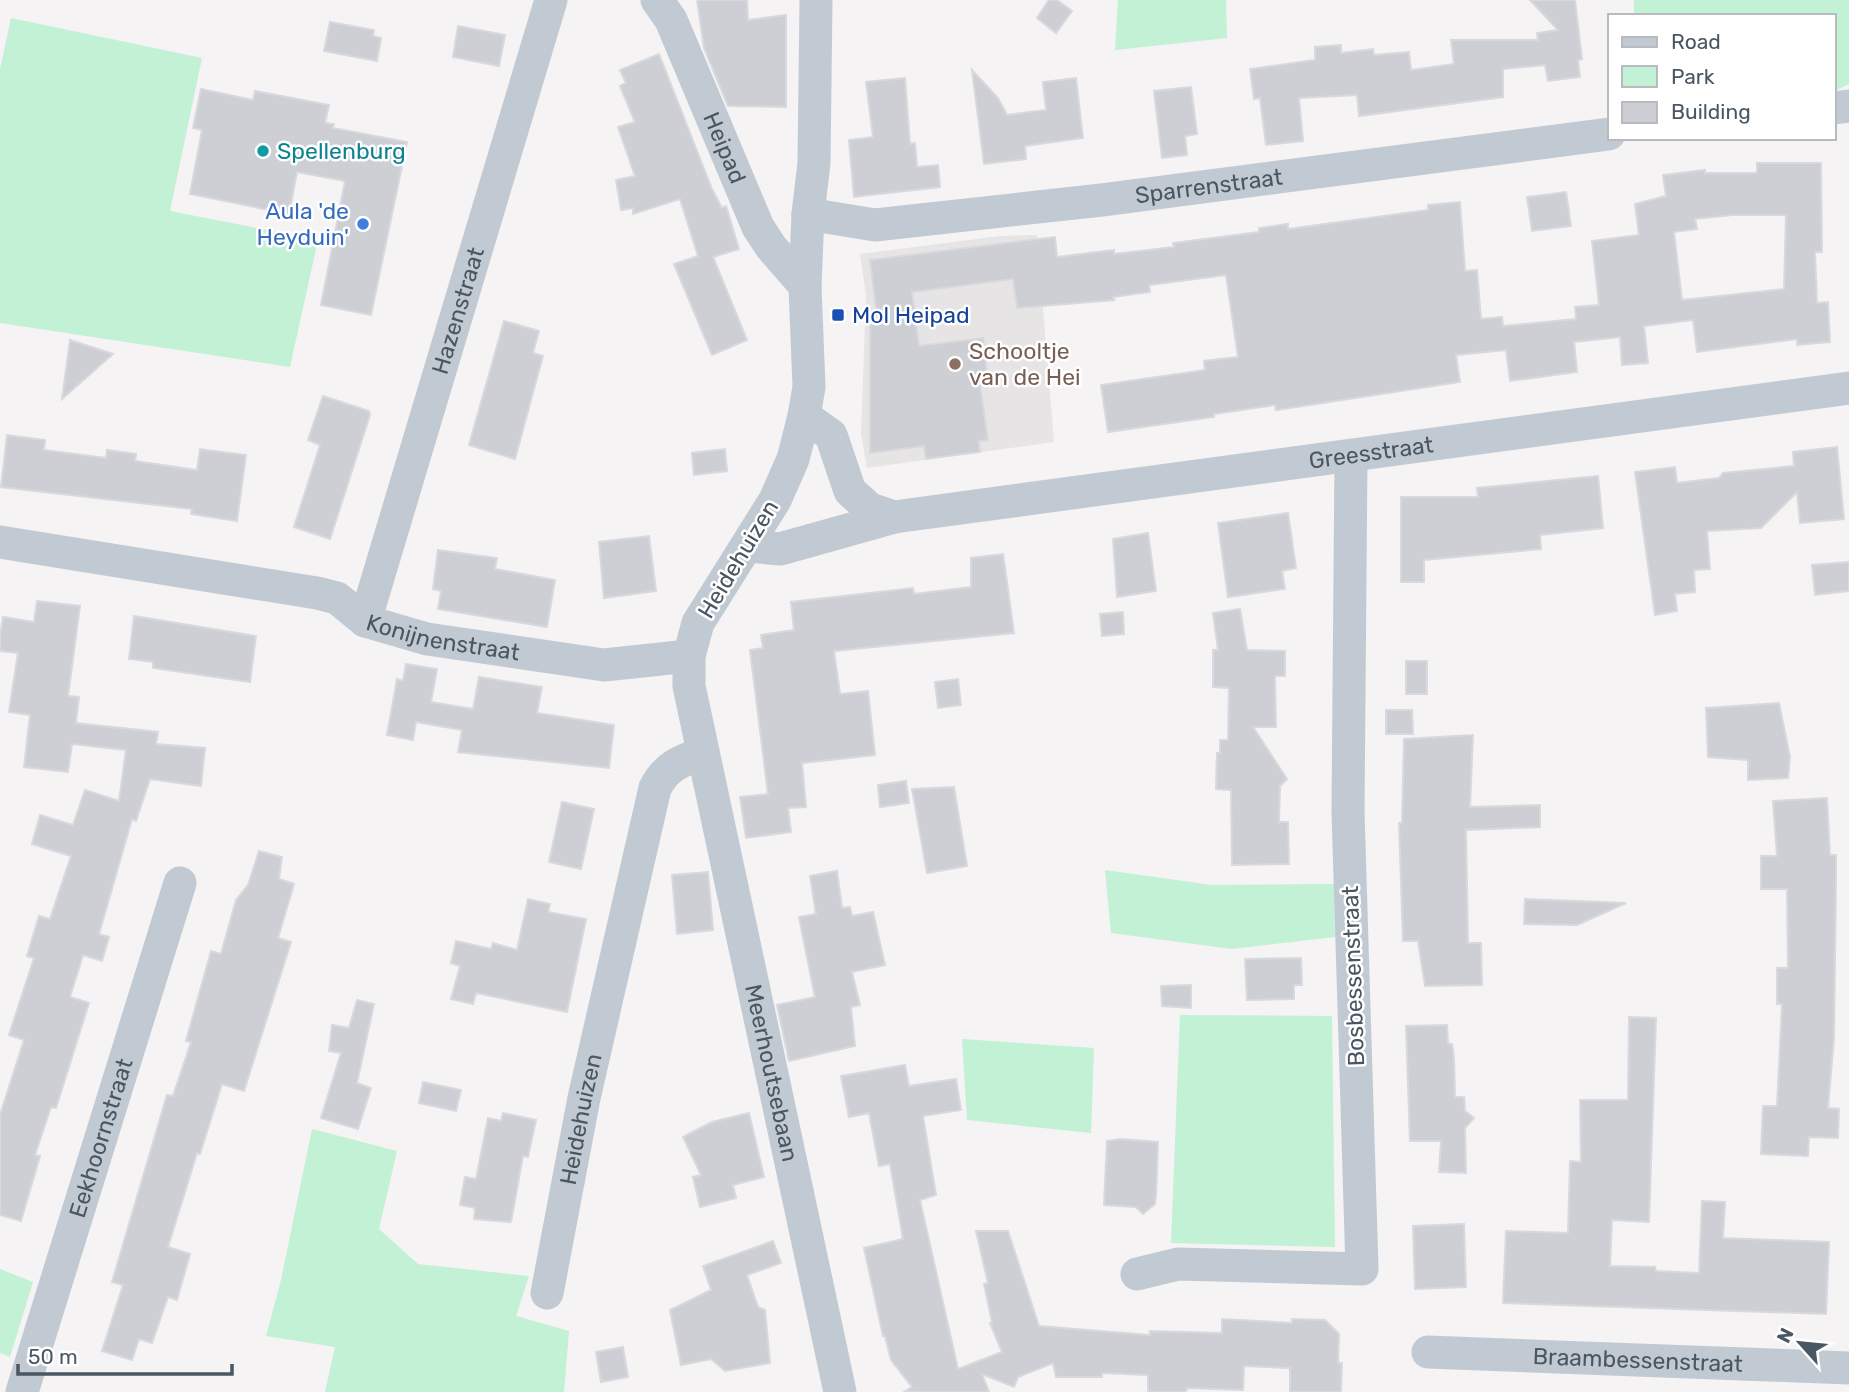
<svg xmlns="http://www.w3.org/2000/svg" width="1849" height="1392" font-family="Rubik,sans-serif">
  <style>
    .education { fill: #e6e4e5 }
    .green { fill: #c3f1d5 }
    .building { fill: #cdcfd5; stroke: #d7d9de; stroke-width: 2; fill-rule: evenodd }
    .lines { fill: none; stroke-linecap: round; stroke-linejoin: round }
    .minor { stroke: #c1cad2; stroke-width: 33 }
    .culture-dot { fill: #0f9aa8; stroke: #fff; stroke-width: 2.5 }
    .shop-dot { fill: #3f7fe0; stroke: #fff; stroke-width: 2.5 }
    .transit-dot { fill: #1a4fb4; stroke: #fff; stroke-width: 2.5 }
    .education-dot { fill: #8d6e63; stroke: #fff; stroke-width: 2.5 }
    .labels { text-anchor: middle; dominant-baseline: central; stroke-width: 5; stroke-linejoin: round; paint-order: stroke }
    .street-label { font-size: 23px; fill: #4a5661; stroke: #fff }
    .culture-label { font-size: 23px; fill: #0d838f; stroke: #fff; text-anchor: start }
    .shop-label { font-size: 23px; fill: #366cbe; stroke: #fff; text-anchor: end }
    .transit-label { font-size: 23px; fill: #164399; stroke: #fff; text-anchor: start }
    .education-label { font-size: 23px; fill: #785e54; stroke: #fff; text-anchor: start }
  </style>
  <rect width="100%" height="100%" fill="#f5f3f3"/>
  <polygon class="education" points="1037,235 1054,442 867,468 861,434 866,295 860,254 1000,236"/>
  <g class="green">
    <polygon points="1118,0 1226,0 1227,38 1115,50"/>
    <polygon points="1634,0 1849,0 1849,84 1833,92 1833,16 1634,16"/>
    <polygon points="11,18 202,58 170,211 318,240 290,367 0,323 0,69"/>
    <polygon points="1105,870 1212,885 1334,884 1335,937 1232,949 1111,933"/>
    <polygon points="1180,1015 1332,1016 1335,1247 1171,1243"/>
    <polygon points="962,1039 1094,1048 1091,1133 967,1120"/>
    <polygon points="312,1129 397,1151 379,1229 418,1264 529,1276 516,1316 569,1331 564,1392 325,1392 335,1347 266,1336 281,1280"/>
    <polygon points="0,1269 33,1282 10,1357 0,1353"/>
  </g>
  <g class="building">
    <polygon points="697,0 747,0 748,20 786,15 786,107 728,106 704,48"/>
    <polygon points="1049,0 1057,0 1072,11 1056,33 1037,18"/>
    <polygon points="1530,0 1575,0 1582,59 1578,60 1580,77 1548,81 1545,65 1503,69 1503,97 1359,116 1357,95 1299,98 1303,141 1266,145 1260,98 1254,99 1250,69 1315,60 1315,47 1341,45 1341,53 1373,49 1374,55 1409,52 1411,70 1454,64 1451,40 1538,40 1537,33 1558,30"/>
    <polygon points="330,22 374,30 373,36 381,38 377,61 324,51"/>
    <polygon points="458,26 505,35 499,66 453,57"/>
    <polygon points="659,54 712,189 722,208 726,206 739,249 713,257 747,340 712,355 674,264 698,256 680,199 633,214 633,208 621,210 616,180 635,176 618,127 635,122 620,86 626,83 620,70"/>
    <polygon points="972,70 998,98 1007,115 1046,110 1043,82 1076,78 1083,138 1025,146 1026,159 984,164"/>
    <polygon points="905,78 910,144 915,143 917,167 938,165 940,187 854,197 849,140 873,137 866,82"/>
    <polygon points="1191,87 1197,134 1185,136 1187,155 1162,158 1154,91"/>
    <polygon points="201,89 253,100 255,91 329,105 325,123 334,124 333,128 407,142 371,315 321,305 345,181 297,172 289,214 190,194 202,130 193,128"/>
    <path d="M1757 163H1821L1822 252H1815L1817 303 1828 302 1830 342 1797 345V339L1697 352 1693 320 1644 326 1648 363 1622 365 1620 337 1574 342 1577 372 1510 381 1506 350 1456 355 1460 382 1276 410 1275 405 1214 414V417L1108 432 1101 385 1205 370 1204 361 1238 357 1226 275 1149 285 1150 292 1113 297 1114 300 1017 308 1013 279 912 292 919 346 983 338 988 383 980 384 988 440 979 441 980 452 926 459 924 446 870 453V324L878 323 870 260 1055 237 1057 257 1114 250V254L1174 247 1173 243 1259 232V228L1288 224V229L1428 210V205L1460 202 1465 271 1477 270 1481 319 1502 317 1503 326 1576 319 1575 307 1599 305 1592 241 1639 235 1635 204 1666 196 1663 175 1705 170V173H1757ZM1732 215H1786L1784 289 1682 300 1674 232 1697 229 1695 219Z"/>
    <polygon points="1566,192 1571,226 1532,231 1527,197"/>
    <polygon points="504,321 539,331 533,353 543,356 515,459 469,445"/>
    <polygon points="70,340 113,354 62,399"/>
    <polygon points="323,396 369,411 370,415 330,539 294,527 320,445 308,440"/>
    <polygon points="7,435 45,440 44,450 106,458 107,450 136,454 135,461 197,470 200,449 246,455 237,521 191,514 192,509 1,487"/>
    <polygon points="1837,447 1844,519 1800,523 1797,492 1761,528 1707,531 1710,569 1694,570 1695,592 1675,594 1677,611 1655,615 1635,472 1675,467 1677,483 1719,478 1723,473 1794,466 1793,452"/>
    <polygon points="725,449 727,471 694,475 692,453"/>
    <polygon points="1598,476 1603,528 1540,535 1541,549 1424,560 1424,582 1401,582 1401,497 1478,497 1477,488"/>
    <polygon points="1288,513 1296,568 1282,571 1285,589 1228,597 1218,523"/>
    <polygon points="1148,533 1156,591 1117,597 1113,539"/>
    <polygon points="649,536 656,591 604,598 599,542"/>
    <polygon points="438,550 497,558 495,569 555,580 547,627 438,609 441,591 433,589"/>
    <polygon points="1003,554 1014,633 834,651 840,694 868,691 875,755 802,763 806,807 788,808 791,832 746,838 740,797 768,794 750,650 763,648 761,635 794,630 791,602 913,588 914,594 971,587 971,558"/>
    <polygon points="1849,562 1849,591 1815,595 1812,565"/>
    <polygon points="37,601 80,606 68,696 79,697 76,723 158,732 156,744 205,748 201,786 150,779 136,821 132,819 99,934 109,937 102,961 83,955 70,997 89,1003 56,1108 51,1107 35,1155 40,1156 21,1221 0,1215 0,1115 24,1040 9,1035 34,958 27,956 39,916 50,919 71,856 32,844 40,815 73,825 85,790 119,801 126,750 72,744 68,772 24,767 30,715 9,712 18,653 0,651 0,636 3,617 34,622"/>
    <polygon points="1240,609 1247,650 1285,651 1285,676 1275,676 1276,727 1253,727 1287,779 1280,786 1279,822 1288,822 1289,864 1232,865 1231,790 1216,789 1217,753 1220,753 1220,740 1228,740 1229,688 1213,687 1213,650 1218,650 1213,613"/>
    <polygon points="1123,612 1124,634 1102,636 1100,614"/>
    <polygon points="134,616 256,636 250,682 153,668 153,662 129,659"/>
    <rect x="1406" y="661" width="21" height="33"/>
    <polygon points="406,664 437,669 431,702 473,709 479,677 542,687 537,713 614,725 609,768 458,752 462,730 416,722 413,740 387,735 397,679 403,681"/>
    <polygon points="958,679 961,705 938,708 935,682"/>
    <polygon points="1779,703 1790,757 1788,778 1748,780 1748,760 1708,757 1706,708"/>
    <polygon points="1386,710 1412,710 1413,734 1386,734"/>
    <polygon points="1473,735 1470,807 1540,805 1540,827 1466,830 1468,943 1481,943 1482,985 1425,986 1418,941 1403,941 1399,823 1402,823 1404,739"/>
    <polygon points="906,781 909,803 880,807 878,785"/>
    <polygon points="954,787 967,866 927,873 912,789"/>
    <polygon points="1827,798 1830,855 1836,855 1836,879 1834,1037 1828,1108 1839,1109 1838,1138 1809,1137 1808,1156 1761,1154 1763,1106 1777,1106 1782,1004 1777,1004 1777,968 1788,968 1787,889 1761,889 1761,856 1777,856 1773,801"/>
    <polygon points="562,802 594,809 581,869 549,862"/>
    <polygon points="259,851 282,857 279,879 294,884 278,938 291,942 244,1091 222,1084 200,1154 197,1153 168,1247 190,1254 177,1300 168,1297 152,1343 139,1339 132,1360 102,1351 123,1285 112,1282 167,1095 173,1096 191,1042 186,1041 211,951 221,954 236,900 248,885"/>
    <polygon points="837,871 842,908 850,907 852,916 873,912 885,965 852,972 860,1005 851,1007 855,1046 789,1061 777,1005 815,997 799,917 816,914 810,876"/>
    <polygon points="708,872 713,930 677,934 672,875"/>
    <polygon points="528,899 550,904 548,912 586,919 567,1012 476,993 473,1004 451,999 460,966 451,963 456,941 491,949 493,943 517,950"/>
    <polygon points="1525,899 1626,903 1577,925 1524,924"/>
    <polygon points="1301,958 1302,985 1294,985 1294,999 1247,1000 1245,959"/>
    <polygon points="1191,985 1191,1008 1162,1006 1161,986"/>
    <polygon points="357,1000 374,1004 357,1083 371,1088 358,1129 321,1118 341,1053 329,1051 332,1025 349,1028"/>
    <polygon points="1629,1017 1656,1018 1649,1222 1612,1220 1610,1266 1655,1267 1656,1271 1699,1273 1702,1201 1725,1202 1723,1238 1829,1242 1826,1314 1503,1303 1506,1231 1568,1233 1570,1161 1581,1162 1580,1100 1628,1100"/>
    <polygon points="1447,1025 1448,1044 1452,1044 1454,1058 1455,1097 1464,1097 1465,1111 1474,1118 1465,1128 1466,1173 1439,1172 1441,1141 1410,1141 1406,1026"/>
    <polygon points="905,1065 909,1086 956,1079 961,1110 923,1116 936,1195 920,1200 958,1369 1002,1352 990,1323 992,1322 984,1284 988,1283 976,1231 1008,1231 1039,1326 1150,1335 1150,1331 1222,1333 1222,1319 1292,1323 1292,1319 1325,1320 1339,1334 1338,1363 1342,1363 1341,1392 1290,1392 1290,1368 1244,1366 1243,1390 1187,1388 1186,1392 1148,1392 1148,1375 1102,1373 1102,1377 1056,1377 1053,1363 1018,1377 1014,1387 982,1374 989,1392 904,1392 912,1387 891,1360 885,1336 883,1336 864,1248 903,1239 890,1164 879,1166 869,1113 849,1117 841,1076"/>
    <polygon points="423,1082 461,1090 456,1111 419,1103"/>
    <polygon points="503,1113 536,1120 528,1157 523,1156 511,1222 474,1219 475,1208 460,1205 465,1177 476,1179 488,1118 501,1121"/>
    <polygon points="749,1113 764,1177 733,1185 736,1198 700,1207 693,1177 701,1175 683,1137 712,1122"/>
    <polygon points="1120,1139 1158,1142 1156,1196 1155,1204 1143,1214 1136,1207 1104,1205 1107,1141"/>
    <polygon points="1464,1224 1466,1287 1415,1289 1413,1226"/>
    <polygon points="773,1241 781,1263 747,1275 758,1307 765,1310 770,1363 725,1371 711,1359 681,1365 670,1310 711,1290 703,1266"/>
    <polygon points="623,1347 628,1377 601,1382 596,1352"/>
  </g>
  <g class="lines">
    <g class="minor">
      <path id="s1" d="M657 0 671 20 758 227 771 247 805 286"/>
      <path id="s2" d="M816 0 814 163 808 214 805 286 809 387 804 416 793 459 775 500 698 623 689 656V686L840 1392"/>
      <polyline points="1833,108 1849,106"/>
      <path id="s3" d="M808 214 875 225 1102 200 1609 134"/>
      <polyline points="804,416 831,435 850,491 870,509 894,517"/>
      <path id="s4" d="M0 542 317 593 337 598 365 621 427 639 604 665 689 656"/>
      <path id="s5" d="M748 546 780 549 894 517 1849 388"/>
      <path id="s6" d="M365 621 551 0"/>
      <polyline points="1137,1274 1178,1264 1362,1269 1348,812 1351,456"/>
      <path id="s7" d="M547 1293 584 1098 655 788C666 766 681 761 703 753"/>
      <path id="s8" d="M1428 1352 1849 1368"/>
      <path id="s9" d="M22 1392 180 883"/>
    </g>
  </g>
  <circle class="culture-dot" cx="263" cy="151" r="7"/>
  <circle class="shop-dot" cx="363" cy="224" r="7"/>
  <rect class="transit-dot" x="831" y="308" width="14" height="14" rx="3.5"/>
  <circle class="education-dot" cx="955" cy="364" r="7"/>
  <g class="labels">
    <g class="street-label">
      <text stroke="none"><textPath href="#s1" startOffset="163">Heipad</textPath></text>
      <text stroke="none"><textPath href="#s3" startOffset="404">Sparrenstraat</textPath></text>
      <text stroke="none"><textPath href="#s6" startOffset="324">Hazenstraat</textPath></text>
      <text stroke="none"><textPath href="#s5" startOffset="632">Greesstraat</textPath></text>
      <text transform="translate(738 559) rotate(-59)">Heidehuizen</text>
      <text stroke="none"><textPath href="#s4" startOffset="458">Konijnenstraat</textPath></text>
      <text transform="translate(1353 976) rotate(-92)">Bosbessenstraat</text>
      <text stroke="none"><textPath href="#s2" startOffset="1111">Meerhoutsebaan</textPath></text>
      <text stroke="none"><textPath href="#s7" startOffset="177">Heidehuizen</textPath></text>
      <text stroke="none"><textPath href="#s9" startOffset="266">Eekhoornstraat</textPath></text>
      <text stroke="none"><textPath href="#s8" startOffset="210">Braambessenstraat</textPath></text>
    </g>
    <g class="culture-label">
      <text x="277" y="151">Spellenburg</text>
    </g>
    <g class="shop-label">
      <text x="349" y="211">Aula 'de<tspan x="349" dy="26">Heyduin'</tspan></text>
    </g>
    <g class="transit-label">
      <text x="852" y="315">Mol Heipad</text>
    </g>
    <g class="education-label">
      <text x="969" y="351">Schooltje<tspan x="969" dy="26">van de Hei</tspan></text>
    </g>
  </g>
  <rect x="1608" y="14" width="228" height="126" fill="#ffffff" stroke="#b7bbc0" stroke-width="2"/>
  <rect x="1622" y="37" width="35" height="10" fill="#c1cad2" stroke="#b7bbc0" stroke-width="2"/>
  <text x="1671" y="49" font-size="21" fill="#4a5661">Road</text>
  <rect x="1622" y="66" width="35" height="21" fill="#c3f1d5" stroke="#b7bbc0" stroke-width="2"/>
  <text x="1671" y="84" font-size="21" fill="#4a5661">Park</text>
  <rect x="1622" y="102" width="35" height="21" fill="#cdcfd5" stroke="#b7bbc0" stroke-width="2"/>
  <text x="1671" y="119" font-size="21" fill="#4a5661">Building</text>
  <g transform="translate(1800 1343) rotate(297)" stroke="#ffffff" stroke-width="5" paint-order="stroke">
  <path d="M0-5L12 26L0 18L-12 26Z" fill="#4a5661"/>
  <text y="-10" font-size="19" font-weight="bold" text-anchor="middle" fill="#4a5661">N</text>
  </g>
  <path d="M18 1364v10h214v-10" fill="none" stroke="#4a5661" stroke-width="3.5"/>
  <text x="28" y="1364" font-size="21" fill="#4a5661" stroke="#ffffff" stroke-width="5" paint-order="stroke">50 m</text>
</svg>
